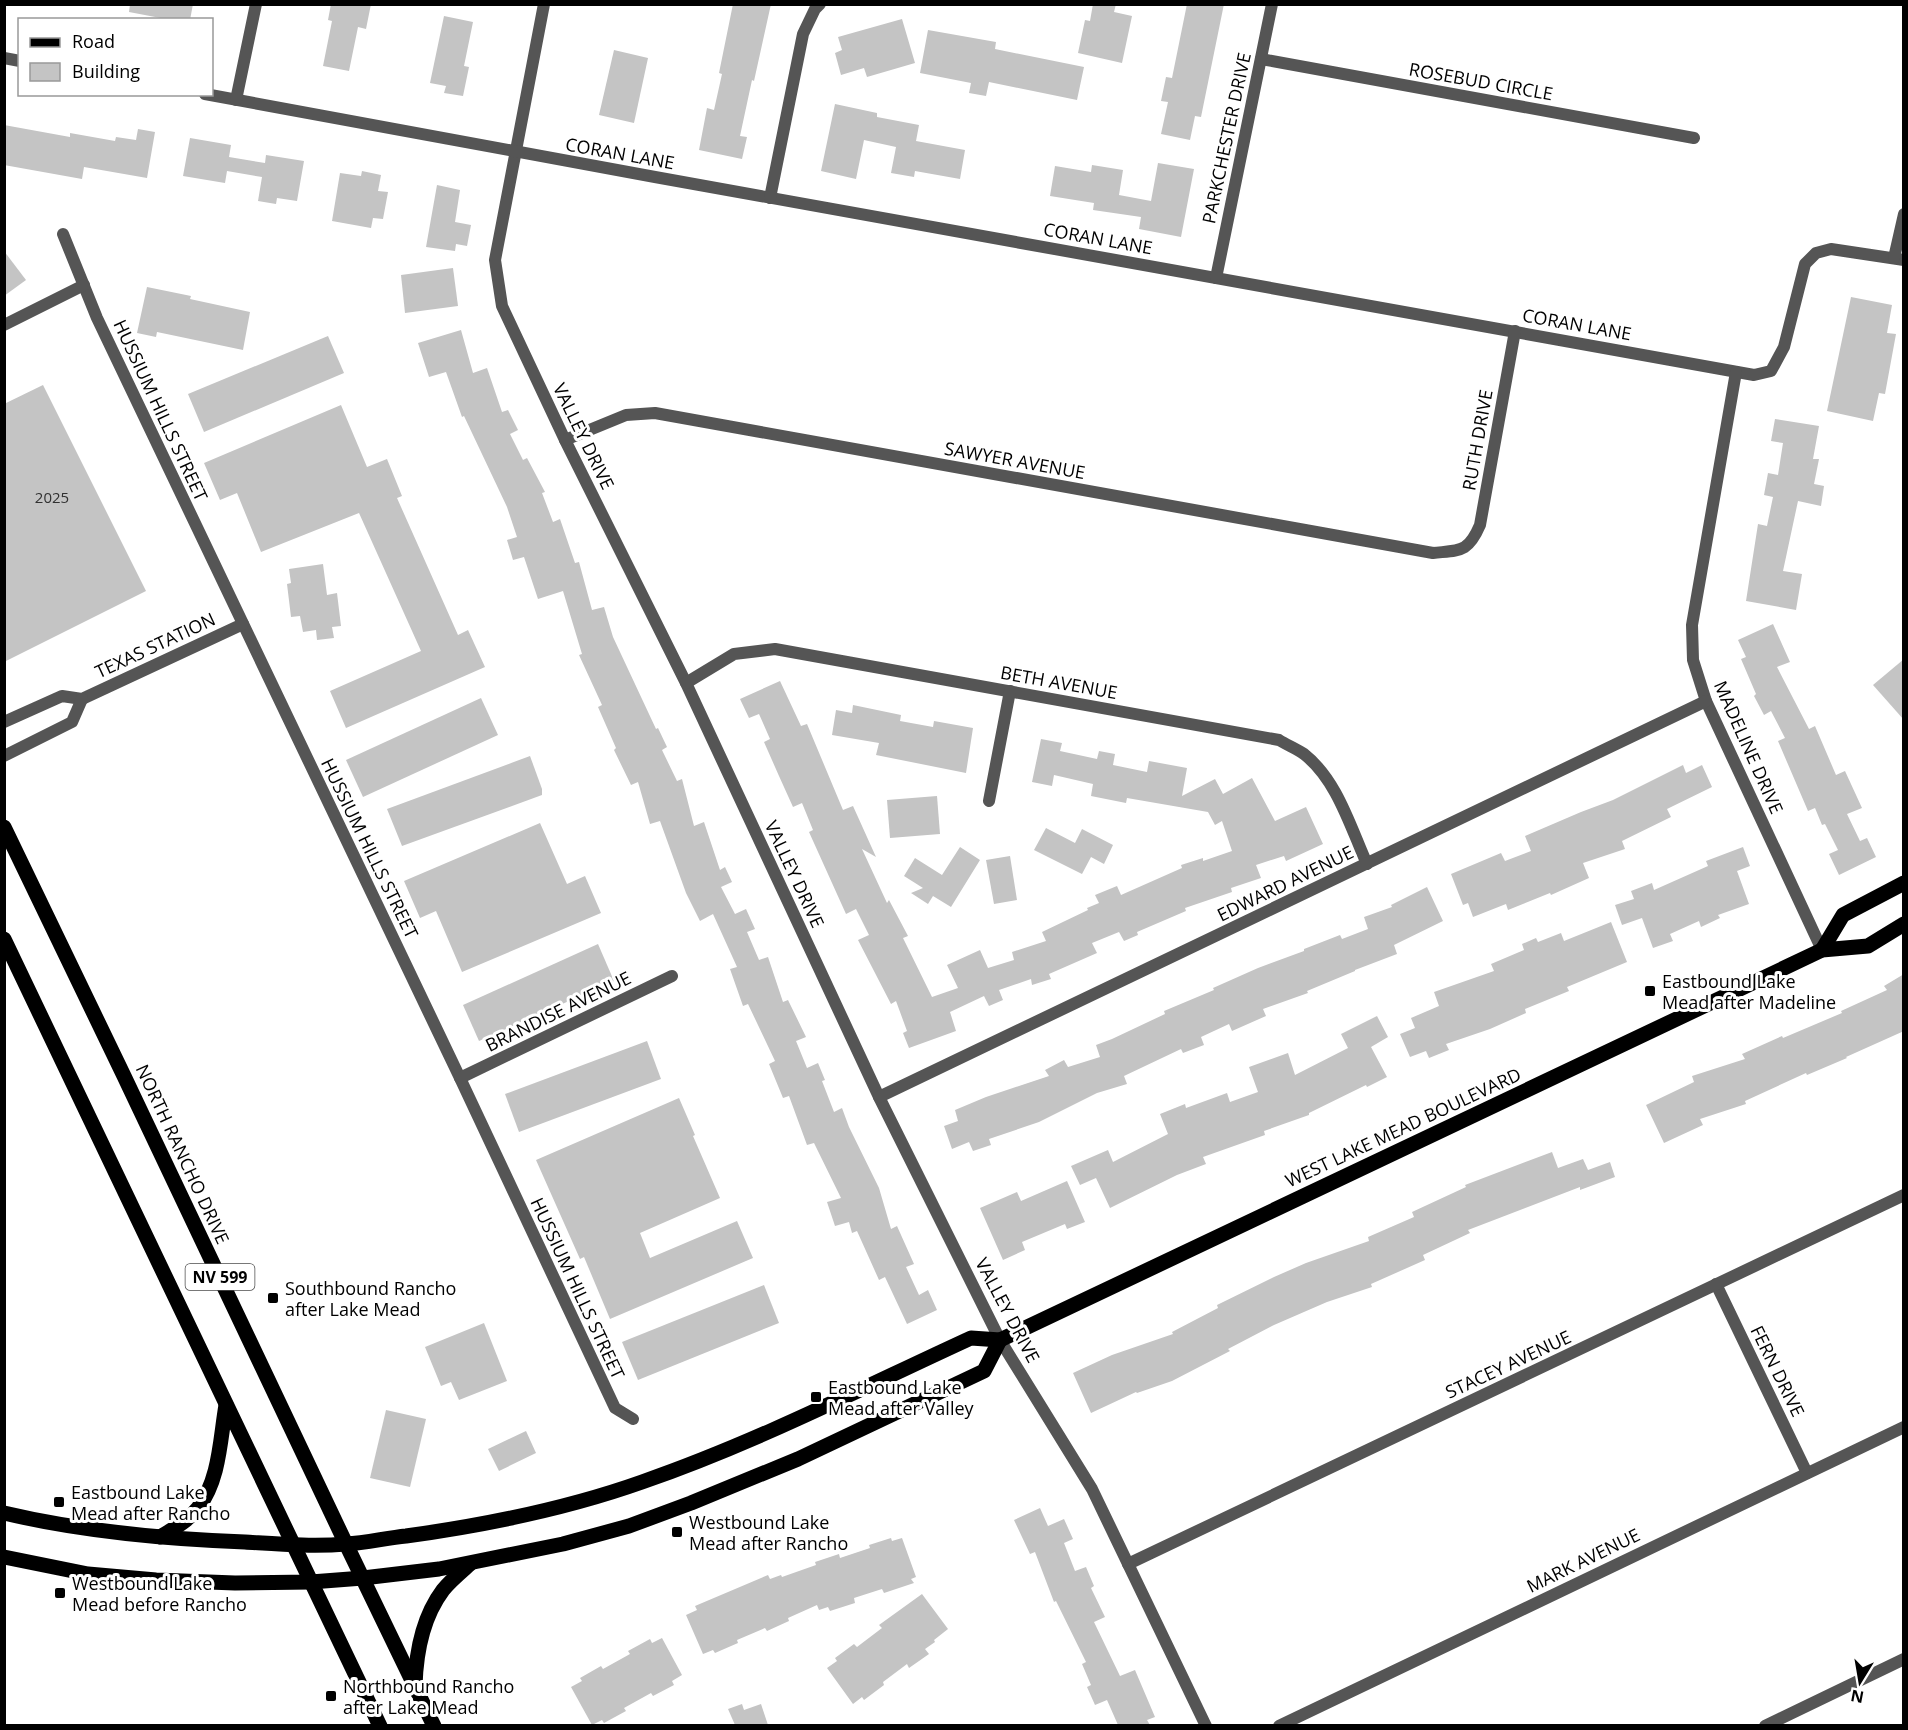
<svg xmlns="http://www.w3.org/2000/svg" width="1908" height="1730" font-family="'Open Sans',sans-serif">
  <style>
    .building { fill: #c4c4c4 }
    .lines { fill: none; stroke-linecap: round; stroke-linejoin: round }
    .street { stroke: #555; stroke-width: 12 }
    .primary { stroke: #000; stroke-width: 15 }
    .poi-dot { fill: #000; stroke: #fff; stroke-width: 2 }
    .labels { text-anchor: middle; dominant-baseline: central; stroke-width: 6; stroke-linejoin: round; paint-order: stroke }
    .number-label { font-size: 15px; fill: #313131 }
    .shield { fill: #fff; stroke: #4c4c4c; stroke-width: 1.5 }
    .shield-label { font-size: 16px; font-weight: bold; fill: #000 }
    .street-label { font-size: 18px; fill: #000; stroke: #fff }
    .poi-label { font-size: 18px; fill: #000; stroke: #fff; text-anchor: start }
  </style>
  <rect width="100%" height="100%" fill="#fff"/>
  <g class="building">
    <polygon points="130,4 193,4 190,20 171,20 129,12"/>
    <polygon points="331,4 371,4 366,29 358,27 349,71 323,66 332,21 328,20"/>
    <polygon points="733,4 771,4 754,81 752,80 740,136 747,137 742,159 699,150 707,108 714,110 722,74 719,73"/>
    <polygon points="1093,4 1116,4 1114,12 1132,16 1122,63 1078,53 1085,20 1090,21"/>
    <polygon points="1187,4 1224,4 1201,117 1195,116 1190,140 1161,134 1168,102 1161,101 1166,77 1172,78"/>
    <polygon points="444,16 473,22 464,66 469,67 463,96 444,93 446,86 430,83"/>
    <polygon points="902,19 915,63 867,77 864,68 841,75 835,53 842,50 838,37"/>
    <polygon points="928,30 996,42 995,49 1084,67 1077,100 989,82 986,96 969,93 971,83 920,73"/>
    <polygon points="614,50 648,58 634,123 599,115"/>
    <polygon points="835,104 877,113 877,117 919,125 916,141 965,150 960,179 915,171 914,177 891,173 896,147 864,140 856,179 821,171"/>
    <polygon points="4,125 70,137 70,133 115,141 116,137 136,140 138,129 155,132 147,178 84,167 82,179 4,165"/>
    <polygon points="190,138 231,145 229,157 265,163 266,155 304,161 297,201 277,198 276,204 258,201 262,177 227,171 225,183 183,176"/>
    <polygon points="1158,163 1194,169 1181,237 1139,229 1141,217 1093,210 1094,203 1050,196 1055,166 1091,172 1092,165 1123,170 1119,195 1151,201"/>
    <polygon points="362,171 381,175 378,191 388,192 383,219 373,218 371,228 332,221 340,173 361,176"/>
    <polygon points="437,185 460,190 455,222 471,225 467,246 456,244 455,251 426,247"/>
    <polygon points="4,251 26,280 4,296"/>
    <polygon points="453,268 458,306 405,313 401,275"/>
    <polygon points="147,287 191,296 190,299 250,312 243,350 157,332 156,337 137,333"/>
    <polygon points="1851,297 1892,305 1887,333 1896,334 1885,394 1879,393 1873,421 1827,411"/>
    <polygon points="461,330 473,373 487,368 502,412 508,410 518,430 510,434 523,460 527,458 545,492 542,493 553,522 560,519 575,563 579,562 592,610 604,607 613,637 656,729 658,728 667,747 662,750 677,781 682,779 694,826 704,822 720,870 725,867 732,882 721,887 735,914 746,909 755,929 747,932 759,960 768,957 783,1002 788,1000 806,1037 796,1041 807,1068 818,1063 825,1080 822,1081 834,1112 842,1108 849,1127 879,1188 891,1229 897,1226 914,1264 906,1267 919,1295 928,1290 937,1310 907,1324 885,1277 879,1280 857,1231 852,1233 849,1222 835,1226 827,1202 841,1198 814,1143 807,1145 789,1096 783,1098 769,1064 775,1061 748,1004 743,1006 730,969 737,967 713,914 700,921 686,893 660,821 650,824 638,782 631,785 614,750 616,748 598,707 602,705 579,655 582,654 563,591 538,599 524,557 513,560 507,540 517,537 507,507 464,416 462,417 446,372 429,377 418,343"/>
    <polygon points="328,336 344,373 204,432 188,394"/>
    <polygon points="43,385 146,591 4,662 4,404"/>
    <polygon points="341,405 367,467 387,459 402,496 397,498 458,635 468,630 485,667 346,728 330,691 421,651 359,513 261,552 237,493 220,500 204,463"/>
    <polygon points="1775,419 1819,426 1813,459 1819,459 1814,484 1824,486 1821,506 1798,501 1783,571 1802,574 1796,610 1746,601 1758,524 1767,526 1773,497 1764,495 1768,473 1778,475 1783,443 1771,441"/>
    <polygon points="323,564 327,595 337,593 341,626 332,627 334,638 317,640 316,630 303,632 300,616 291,617 287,584 291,583 289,569"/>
    <polygon points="1773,624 1790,662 1777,667 1809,729 1815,726 1836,775 1845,771 1862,808 1847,814 1860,841 1867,838 1876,857 1839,875 1829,854 1838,850 1825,824 1822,825 1815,808 1808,811 1778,741 1785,738 1771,711 1764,715 1754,696 1756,694 1741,659 1746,657 1738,640"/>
    <polygon points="1904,659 1904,720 1873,685"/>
    <polygon points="780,681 801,726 807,724 843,810 853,806 876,857 862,849 887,903 889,900 908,936 903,938 932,997 958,988 947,965 980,950 988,968 1014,960 1012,952 1046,941 1042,932 1088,910 1087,908 1099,903 1095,895 1117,886 1121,895 1182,868 1181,865 1203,858 1203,861 1232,851 1222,821 1215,825 1208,812 1127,798 1126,803 1091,796 1093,784 1054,775 1052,786 1032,782 1041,739 1062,743 1060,751 1097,759 1099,751 1115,754 1113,765 1147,772 1149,761 1187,768 1182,796 1215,779 1223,794 1252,778 1275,821 1306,807 1323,844 1286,861 1284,856 1256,865 1261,878 1231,888 1232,892 1185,908 1186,911 1137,932 1138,935 1124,941 1119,932 1092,943 1097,953 1049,974 1051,979 1032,985 1031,979 999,990 1003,1000 989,1006 984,996 950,1012 956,1031 909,1048 903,1033 907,1031 896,1001 891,1004 858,940 869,935 856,909 846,914 809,832 813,830 802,803 793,807 779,776 764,742 770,739 759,714 749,718 740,699"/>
    <polygon points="481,698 498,735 363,797 346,760"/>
    <polygon points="853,705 901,715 900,721 933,727 934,721 973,728 966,773 876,755 879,743 832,735 836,710 852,713"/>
    <polygon points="530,756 542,789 542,795 402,846 387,809"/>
    <polygon points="1683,765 1686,773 1702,765 1712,787 1667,809 1671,817 1622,841 1625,849 1583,863 1589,878 1551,895 1550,893 1508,910 1506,904 1473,917 1468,903 1463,905 1451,874 1501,853 1505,861 1531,851 1525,836 1581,812 1613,800"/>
    <polygon points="937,796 940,834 890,838 887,800"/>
    <polygon points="540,823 567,884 585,876 601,913 462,972 436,911 420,918 404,881"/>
    <polygon points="1046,828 1075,843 1082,829 1113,845 1104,864 1091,857 1082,874 1034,850"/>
    <polygon points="960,847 980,860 951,907 933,896 928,904 911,893 923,888 904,876 915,858 942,875"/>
    <polygon points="1743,847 1750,866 1737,871 1749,904 1718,915 1720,918 1701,927 1699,921 1670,934 1673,941 1653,948 1642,918 1622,925 1615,905 1634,899 1631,891 1652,883 1654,890 1708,866 1706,861"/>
    <polygon points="1010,856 1017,900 994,904 986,860"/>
    <polygon points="1427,887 1443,921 1394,945 1397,954 1355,970 1355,971 1307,991 1308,993 1263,1009 1266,1016 1232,1031 1229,1024 1201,1037 1204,1045 1183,1053 1181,1049 1124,1076 1127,1084 1097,1093 1039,1122 989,1139 991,1145 973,1151 969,1142 952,1149 944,1126 958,1121 955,1110 986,1097 1049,1076 1045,1070 1064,1060 1068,1067 1100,1057 1096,1045 1112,1039 1165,1014 1164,1011 1214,990 1213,988 1258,968 1304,951 1304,949 1340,935 1342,939 1368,929 1364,917 1392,907 1391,905"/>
    <polygon points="1611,922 1627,962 1567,987 1569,991 1525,1009 1526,1013 1490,1029 1446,1044 1449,1050 1429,1058 1426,1051 1410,1057 1400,1034 1415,1028 1411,1018 1439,1006 1434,992 1494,971 1491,964 1524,950 1522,944 1536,938 1538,942 1561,933 1564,941"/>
    <polygon points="598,944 614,981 479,1041 463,1005"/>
    <polygon points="1904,974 1904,1031 1846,1057 1847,1058 1807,1075 1806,1073 1745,1101 1746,1104 1700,1119 1703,1125 1664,1143 1646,1105 1694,1082 1692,1076 1745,1059 1742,1054 1782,1036 1783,1038 1842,1013 1841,1011 1887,990 1884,986"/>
    <polygon points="1377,1016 1388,1037 1371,1047 1387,1077 1367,1087 1366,1085 1309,1113 1309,1115 1264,1131 1265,1135 1203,1157 1206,1164 1177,1175 1110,1208 1096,1178 1080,1185 1071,1166 1108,1150 1113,1162 1168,1134 1160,1114 1185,1104 1186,1108 1227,1093 1230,1102 1258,1092 1249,1067 1288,1053 1295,1075 1348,1048 1341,1034"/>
    <polygon points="647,1041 661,1079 519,1132 505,1094"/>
    <polygon points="679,1098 695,1135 693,1136 720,1198 640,1233 650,1258 737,1221 753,1258 610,1319 584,1257 580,1259 536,1160"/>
    <polygon points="1552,1152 1558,1168 1583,1159 1588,1170 1610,1162 1615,1177 1580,1190 1580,1187 1468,1230 1470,1233 1423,1255 1425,1260 1371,1284 1372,1287 1327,1302 1274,1325 1228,1349 1230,1351 1172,1381 1137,1393 1136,1392 1091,1413 1073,1373 1112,1355 1173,1334 1172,1332 1218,1308 1217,1305 1274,1277 1306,1263 1369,1241 1368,1237 1414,1217 1412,1212 1466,1187 1465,1185"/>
    <polygon points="1067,1181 1085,1222 1067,1229 1065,1224 1022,1242 1025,1250 1003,1260 980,1208 1017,1192 1021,1201"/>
    <polygon points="764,1285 779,1323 638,1380 622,1342"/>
    <polygon points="484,1323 507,1381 459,1400 451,1382 441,1386 425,1347"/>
    <polygon points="386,1410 426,1419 410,1487 370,1478"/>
    <polygon points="526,1431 536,1453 499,1471 488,1449"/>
    <polygon points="1040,1508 1048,1526 1064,1519 1073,1539 1064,1543 1075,1571 1086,1567 1094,1586 1091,1588 1105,1617 1094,1622 1120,1676 1135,1670 1155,1717 1147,1720 1150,1725 1118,1725 1107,1700 1095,1705 1087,1687 1091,1685 1082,1664 1086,1662 1056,1601 1054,1602 1035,1552 1030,1554 1014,1520"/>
    <polygon points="891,1538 892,1541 902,1538 916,1577 911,1579 914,1583 884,1593 882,1589 854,1598 855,1603 830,1611 828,1607 819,1610 817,1605 788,1618 789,1621 767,1631 765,1628 737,1640 738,1643 715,1653 713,1650 703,1654 686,1615 697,1610 695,1606 768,1575 770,1579 781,1575 782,1577 816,1565 815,1562 839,1554 840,1558 870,1548 869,1545"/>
    <polygon points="922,1594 948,1629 934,1640 935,1642 925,1649 929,1654 909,1668 907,1664 883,1682 884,1685 864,1700 862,1697 853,1704 827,1668 837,1661 835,1658 854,1644 857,1647 882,1628 879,1625"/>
    <polygon points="662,1638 682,1675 672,1681 674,1685 653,1696 651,1693 624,1708 626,1711 604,1723 602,1720 592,1725 571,1687 582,1681 580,1678 601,1666 603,1669 630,1654 628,1651 650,1639 652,1643"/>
    <polygon points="742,1704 744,1710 761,1704 768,1725 735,1725 728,1709"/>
  </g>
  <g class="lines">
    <g class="street">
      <polyline points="544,4 495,260 502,306 565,440 686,683 879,1097 1000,1340 1092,1489 1206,1726"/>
      <polyline points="4,58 20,61"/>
      <polyline points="1261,59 1694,138"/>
      <polyline points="205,94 655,177 1754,375 1771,371 1784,347 1805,264 1816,253 1831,249 1904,260"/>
      <polyline points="236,100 256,4"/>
      <polyline points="770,198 803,34 815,9 820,4"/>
      <polyline points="63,234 97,318 460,1078 615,1408 633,1419"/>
      <polyline points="1894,258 1904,214"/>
      <polyline points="1216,278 1272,4"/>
      <polyline points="4,325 84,285"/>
      <polyline points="1736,372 1692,625 1693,660 1706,701 1822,950"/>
      <path d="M565 440 626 415 655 413 1433 553C1460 550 1468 553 1480 525L1515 331"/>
      <path d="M686 683 734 654 775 649 1279 740C1287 745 1297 749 1304 754 1337 780 1350 826 1367 864"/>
      <polyline points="4,722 62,696 82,699 243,624"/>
      <polyline points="4,756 72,722 82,699"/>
      <polyline points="989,801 1010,691"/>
      <polyline points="460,1078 672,976"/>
      <polyline points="879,1097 1706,701"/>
      <polyline points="1716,1284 1807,1473"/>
      <polyline points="1128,1564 1904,1195"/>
      <polyline points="1279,1726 1904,1427"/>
      <polyline points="1765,1726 1904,1659"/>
    </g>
    <g class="primary">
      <polyline points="4,827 124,1076 346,1544 434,1726"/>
      <polyline points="4,939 380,1726"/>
      <polyline points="1822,950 1843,915 1904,883"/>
      <path d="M4 1513C84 1532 164 1539 245 1542 278 1544 313 1547 346 1544 366 1543 386 1538 406 1536 486 1525 566 1509 642 1482 755 1443 862 1388 971 1338L1000 1340 1822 950 1868 946 1904 924"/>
      <path d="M160 1537C173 1529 188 1521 198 1508 220 1479 220 1439 226 1405"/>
      <polyline points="4,1557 88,1574 156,1580 235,1583 311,1582 363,1578 439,1569 563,1544 629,1526 691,1503 798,1459 984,1371 1000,1340"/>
      <path d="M415 1686C416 1652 422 1618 443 1590 450 1581 461 1572 470 1564"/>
    </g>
  </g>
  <g class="poi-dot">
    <rect x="1644" y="985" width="12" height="12" rx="3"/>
    <rect x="267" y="1292" width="12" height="12" rx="3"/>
    <rect x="810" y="1391" width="12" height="12" rx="3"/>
    <rect x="53" y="1496" width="12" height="12" rx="3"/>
    <rect x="671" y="1526" width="12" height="12" rx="3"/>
    <rect x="54" y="1587" width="12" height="12" rx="3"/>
    <rect x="325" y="1690" width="12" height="12" rx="3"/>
  </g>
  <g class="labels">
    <g class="number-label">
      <text x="52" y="497">2025</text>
    </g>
    <rect class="shield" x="185.5" y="1264" width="69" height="26" rx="4.5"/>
    <g class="shield-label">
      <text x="220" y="1277">NV 599</text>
    </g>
    <g class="street-label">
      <text transform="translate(1481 81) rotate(10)">ROSEBUD CIRCLE</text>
      <text transform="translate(1226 138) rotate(-78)">PARKCHESTER DRIVE</text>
      <text transform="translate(620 153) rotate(10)">CORAN LANE</text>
      <text transform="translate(1098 238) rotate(10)">CORAN LANE</text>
      <text transform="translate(1577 324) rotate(10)">CORAN LANE</text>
      <text transform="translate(161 410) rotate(65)">HUSSIUM HILLS STREET</text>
      <text transform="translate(584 436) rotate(64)">VALLEY DRIVE</text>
      <text transform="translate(1477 440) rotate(-80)">RUTH DRIVE</text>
      <text transform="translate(1015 460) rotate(10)">SAWYER AVENUE</text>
      <text transform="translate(155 645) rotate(-25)">TEXAS STATION</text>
      <text transform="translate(1059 682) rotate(10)">BETH AVENUE</text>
      <text transform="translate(1749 747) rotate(66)">MADELINE DRIVE</text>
      <text transform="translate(370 848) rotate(64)">HUSSIUM HILLS STREET</text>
      <text transform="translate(795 874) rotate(65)">VALLEY DRIVE</text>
      <text transform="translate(1285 883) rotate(-26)">EDWARD AVENUE</text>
      <text transform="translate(558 1011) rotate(-26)">BRANDISE AVENUE</text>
      <text transform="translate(1403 1127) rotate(-25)">WEST LAKE MEAD BOULEVARD</text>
      <text transform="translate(183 1154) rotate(65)">NORTH RANCHO DRIVE</text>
      <text transform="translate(578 1288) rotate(65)">HUSSIUM HILLS STREET</text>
      <text transform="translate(1008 1310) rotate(62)">VALLEY DRIVE</text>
      <text transform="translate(1508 1364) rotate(-25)">STACEY AVENUE</text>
      <text transform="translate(1778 1371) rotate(64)">FERN DRIVE</text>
      <text transform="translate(1583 1560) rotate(-26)">MARK AVENUE</text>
    </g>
    <g class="poi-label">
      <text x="1662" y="981">Eastbound Lake<tspan x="1662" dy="21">Mead after Madeline</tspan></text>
      <text x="285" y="1288">Southbound Rancho<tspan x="285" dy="21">after Lake Mead</tspan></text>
      <text x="828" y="1387">Eastbound Lake<tspan x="828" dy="21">Mead after Valley</tspan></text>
      <text x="71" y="1492">Eastbound Lake<tspan x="71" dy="21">Mead after Rancho</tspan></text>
      <text x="689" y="1522">Westbound Lake<tspan x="689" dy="21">Mead after Rancho</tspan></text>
      <text x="72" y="1583">Westbound Lake<tspan x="72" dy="21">Mead before Rancho</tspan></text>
      <text x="343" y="1686">Northbound Rancho<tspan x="343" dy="21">after Lake Mead</tspan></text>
    </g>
  </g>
  <rect width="1908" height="1730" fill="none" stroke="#000000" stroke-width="12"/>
  <rect x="18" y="18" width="195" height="78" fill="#ffffff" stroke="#999999" stroke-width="1.5"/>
  <rect x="30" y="38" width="30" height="9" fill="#000000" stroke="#999999" stroke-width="1.5"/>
  <text x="72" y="48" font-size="18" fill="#000000">Road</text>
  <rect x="30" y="63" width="30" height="18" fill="#c4c4c4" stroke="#999999" stroke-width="1.5"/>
  <text x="72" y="78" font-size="18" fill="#000000">Building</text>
  <g transform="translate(1860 1682) rotate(191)" stroke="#ffffff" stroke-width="4.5" paint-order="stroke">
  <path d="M0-4.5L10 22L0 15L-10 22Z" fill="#000000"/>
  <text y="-9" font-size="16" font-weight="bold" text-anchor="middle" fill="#000000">N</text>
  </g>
</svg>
